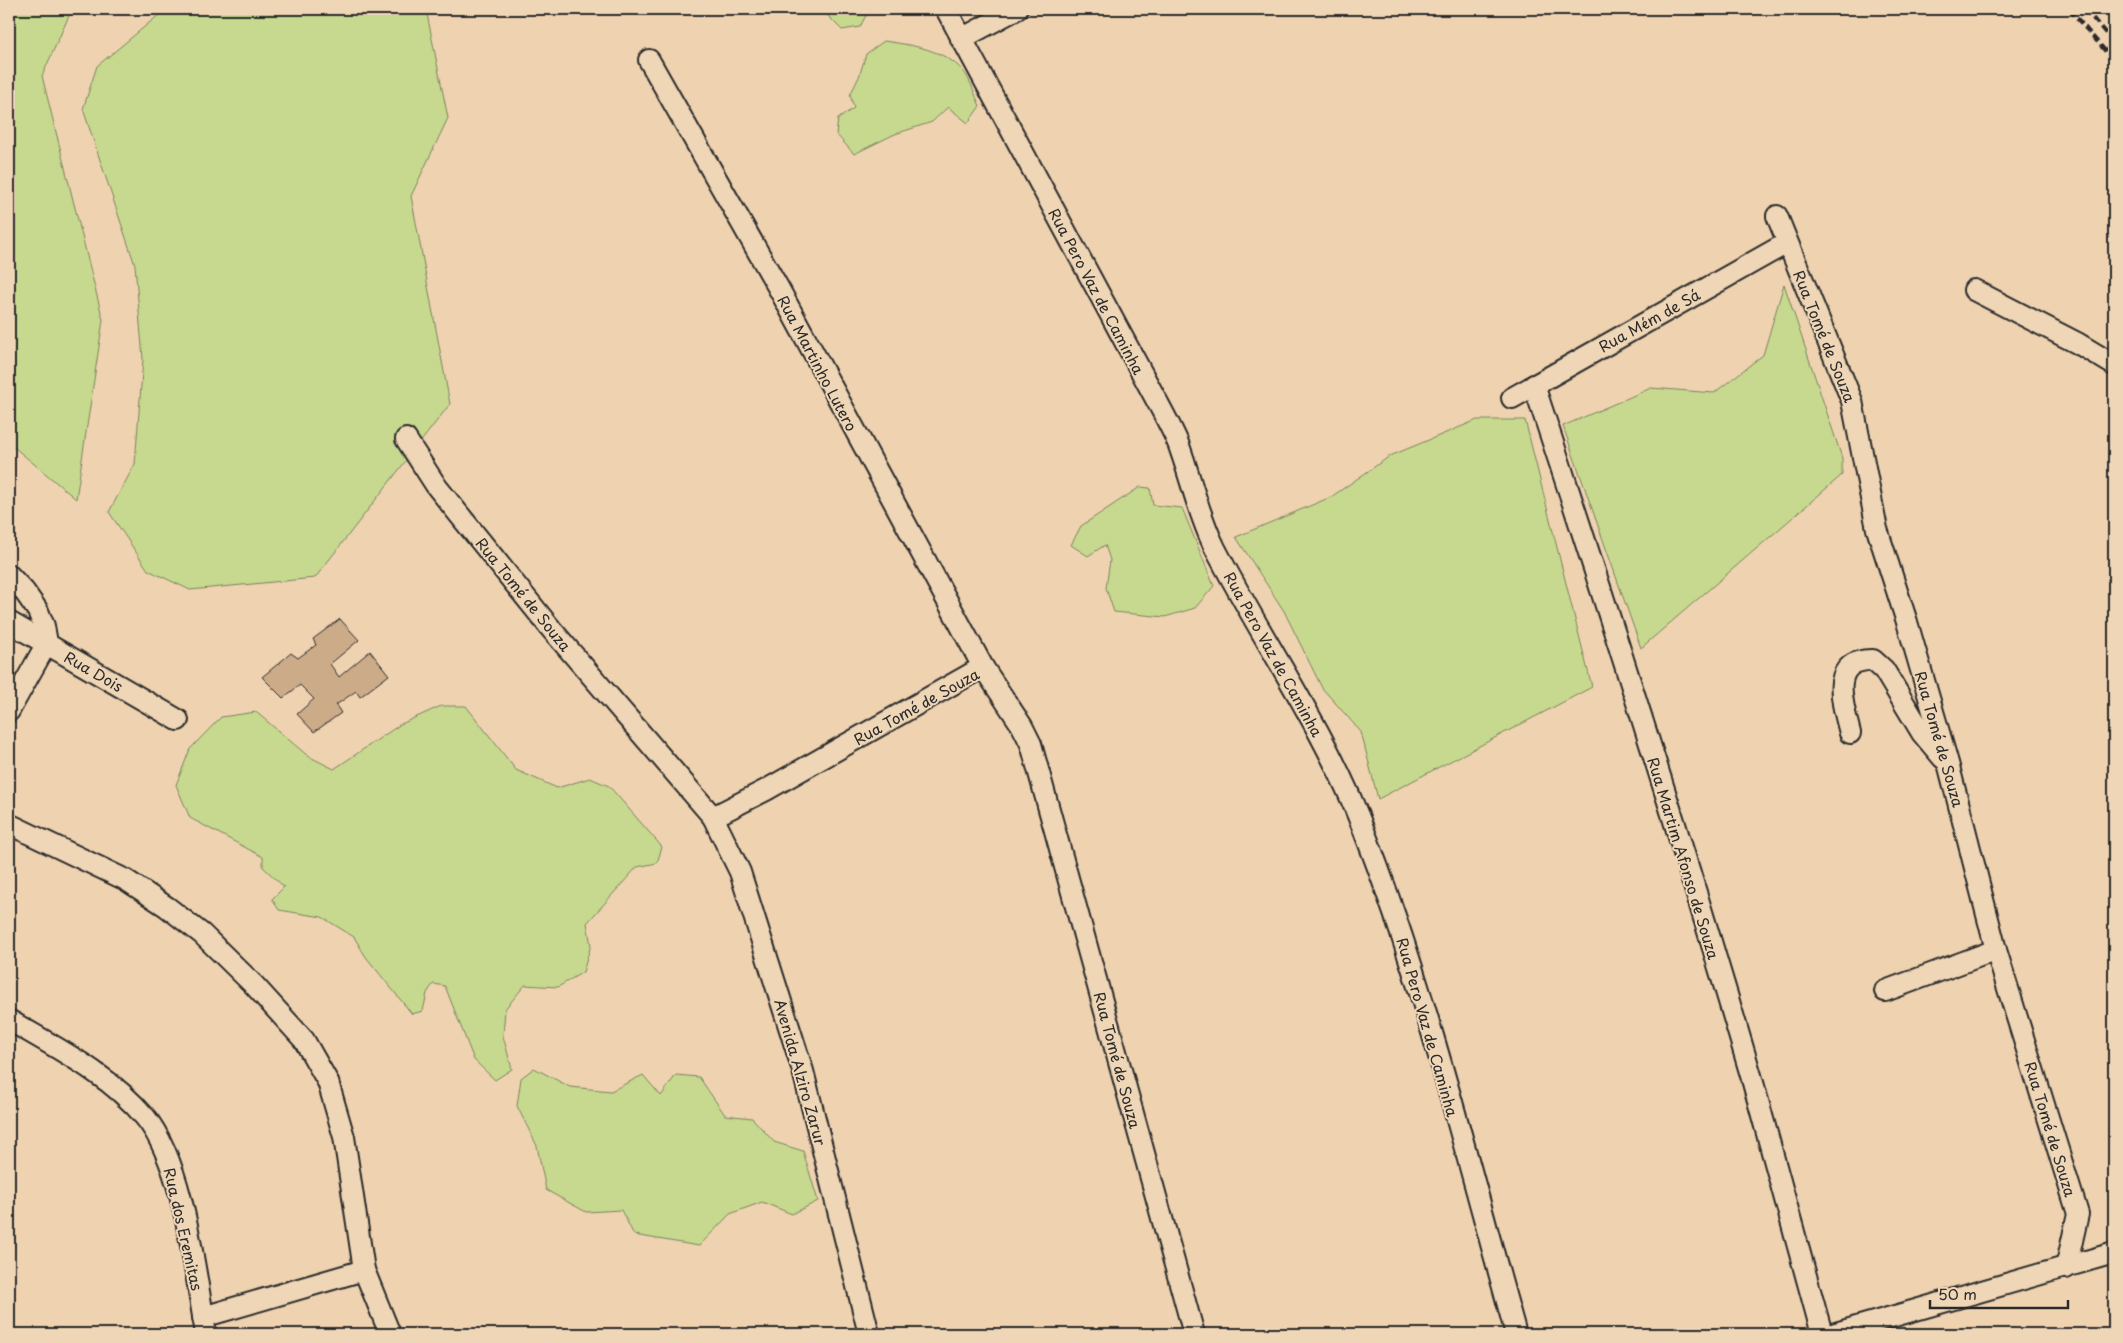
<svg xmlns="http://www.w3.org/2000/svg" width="2123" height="1343" font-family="'Playpen Sans',sans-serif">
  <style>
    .green { fill: #c7d98e; stroke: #79825c }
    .building { fill: #ccab89; stroke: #2b2b2b }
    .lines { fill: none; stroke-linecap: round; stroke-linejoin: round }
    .minor-casing { stroke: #2b2b2b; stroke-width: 24 }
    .minor { stroke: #efd6b6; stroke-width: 20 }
    .rail { stroke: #2b2b2b; stroke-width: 4; stroke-dasharray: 8 4; stroke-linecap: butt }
    .labels { text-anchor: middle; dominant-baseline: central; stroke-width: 4; stroke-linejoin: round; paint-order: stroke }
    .street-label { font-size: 15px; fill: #2b2b2b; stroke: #efd6b6 }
  </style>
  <rect width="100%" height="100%" fill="#efd3b1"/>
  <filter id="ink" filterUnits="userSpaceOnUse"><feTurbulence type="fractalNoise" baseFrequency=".02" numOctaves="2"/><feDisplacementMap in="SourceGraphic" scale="10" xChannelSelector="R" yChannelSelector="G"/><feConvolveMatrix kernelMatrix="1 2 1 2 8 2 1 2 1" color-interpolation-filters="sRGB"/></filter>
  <g filter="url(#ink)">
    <g class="green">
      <polygon points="9,9 72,9 42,76 103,320 76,499 9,443"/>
      <polygon points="166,9 426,9 448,118 411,196 450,404 315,578 190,590 148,570 109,512 135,464 143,359 135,265 83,109 97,66"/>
      <polygon points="809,9 873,9 865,17 860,27 842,30 826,14 813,12"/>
      <path d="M884 41C911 45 944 49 963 71 971 80 975 96 980 106L968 123 948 107 932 122 895 134 854 154 836 134 838 119 854 108 850 95 859 77 866 54Z"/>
      <polygon points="1784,284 1842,458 1842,475 1641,648 1563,426 1651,388 1714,393 1763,355"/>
      <polygon points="1477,420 1525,420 1592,687 1378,799 1361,732 1322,688 1284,611 1236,537 1331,497 1390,456"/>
      <polygon points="1140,487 1150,488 1153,505 1182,508 1214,586 1195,608 1165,617 1114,612 1106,588 1110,560 1105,545 1088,556 1071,545 1081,526"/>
      <polygon points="441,706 466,706 516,770 557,788 590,778 609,786 662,847 657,863 637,867 587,923 591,945 583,972 558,987 525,985 505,1009 503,1036 512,1069 495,1080 474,1060 445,986 433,984 427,993 423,1011 412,1014 366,957 354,937 322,917 279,910 272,899 284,887 263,867 263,857 190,818 176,785 190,749 221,717 256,712 308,756 334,769 401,724"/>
      <polygon points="534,1068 570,1087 611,1091 643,1075 661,1096 676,1075 699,1077 725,1115 752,1118 774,1142 803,1151 818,1201 792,1214 762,1202 730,1214 699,1246 634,1235 621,1210 586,1212 546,1190 537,1146 517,1106 521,1078"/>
    </g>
    <polygon class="building" points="340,619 359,640 330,664 339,677 370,651 389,675 360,697 356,691 336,705 341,713 314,732 297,714 314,699 300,685 283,698 262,677 291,653 298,658 316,645 313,639"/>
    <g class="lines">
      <defs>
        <g id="minor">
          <path d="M946 9 1158 403C1165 416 1172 429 1178 443 1191 478 1198 514 1215 548 1262 640 1323 726 1361 823 1426 988 1468 1164 1516 1334"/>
          <polyline points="961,39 1017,9"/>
          <polyline points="649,60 779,289 983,667 1022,726 1031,744 1194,1334"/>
          <polyline points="1777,216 1852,401 1877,529 1907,622 1948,763 1996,950 2078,1214 2066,1268"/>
          <polyline points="1974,290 2079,344 2114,365"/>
          <path d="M1534 385C1610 615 1684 847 1752 1079 1776 1164 1798 1249 1822 1334"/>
          <polyline points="1512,398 1787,243"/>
          <polyline points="406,439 437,487 552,630 713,817 740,872 803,1071 869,1334"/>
          <polyline points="9,575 24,591 38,611 44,626 47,643 9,711"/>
          <polyline points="9,622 178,720"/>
          <path d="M1850 733C1843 705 1827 659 1873 660L1884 670 1922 733 1943 758"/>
          <polyline points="713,817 766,790 983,667"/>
          <polyline points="9,824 126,880 167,907 202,934 255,986 304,1040 328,1082 344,1137 364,1270 390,1334"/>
          <polyline points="1885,991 1996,950"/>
          <path d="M9 1020C56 1048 109 1074 145 1117 184 1164 195 1273 206 1334"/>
          <polyline points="203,1317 364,1270"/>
          <polyline points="1832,1334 2114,1253"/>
        </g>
      </defs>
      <use href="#minor" class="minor-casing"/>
      <use href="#minor" class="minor"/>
      <g class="rail">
        <polyline points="2069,9 2114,61"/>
        <polyline points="2085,9 2114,43"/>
      </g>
    </g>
  </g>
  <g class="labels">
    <g class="street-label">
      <text transform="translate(1097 291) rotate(62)">Rua Pero Vaz de Caminha</text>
      <text transform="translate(1649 320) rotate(-29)">Rua Mém de Sá</text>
      <text transform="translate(1825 336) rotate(68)">Rua Tomé de Souza</text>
      <text transform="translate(818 363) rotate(62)">Rua Martinho Lutero</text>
      <text transform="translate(524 594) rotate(51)">Rua Tomé de Souza</text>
      <text transform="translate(1274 654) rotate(61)">Rua Pero Vaz de Caminha</text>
      <text transform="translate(94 671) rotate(30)">Rua Dois</text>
      <text transform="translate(916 706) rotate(-29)">Rua Tomé de Souza</text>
      <text transform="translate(1940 739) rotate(74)">Rua Tomé de Souza</text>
      <text transform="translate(1684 858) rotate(73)">Rua Martim Afonso de Souza</text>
      <text transform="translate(1428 1027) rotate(74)">Rua Pero Vaz de Caminha</text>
      <text transform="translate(1118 1060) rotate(75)">Rua Tomé de Souza</text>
      <text transform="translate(801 1072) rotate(74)">Avenida Alziro Zarur</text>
      <text transform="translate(2051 1129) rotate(73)">Rua Tomé de Souza</text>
      <text transform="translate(184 1229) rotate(77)">Rua dos Eremitas</text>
    </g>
  </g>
  <rect width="2123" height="1343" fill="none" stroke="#efd6b6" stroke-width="30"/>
  <rect x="15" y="15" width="2093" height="1313" fill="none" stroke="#2b2b2b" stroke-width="2" filter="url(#ink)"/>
  <path d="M1930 1300v8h138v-8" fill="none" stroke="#2b2b2b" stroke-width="2.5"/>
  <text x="1938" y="1300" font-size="15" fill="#2b2b2b" stroke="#efd6b6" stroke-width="4" paint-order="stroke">50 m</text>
</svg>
